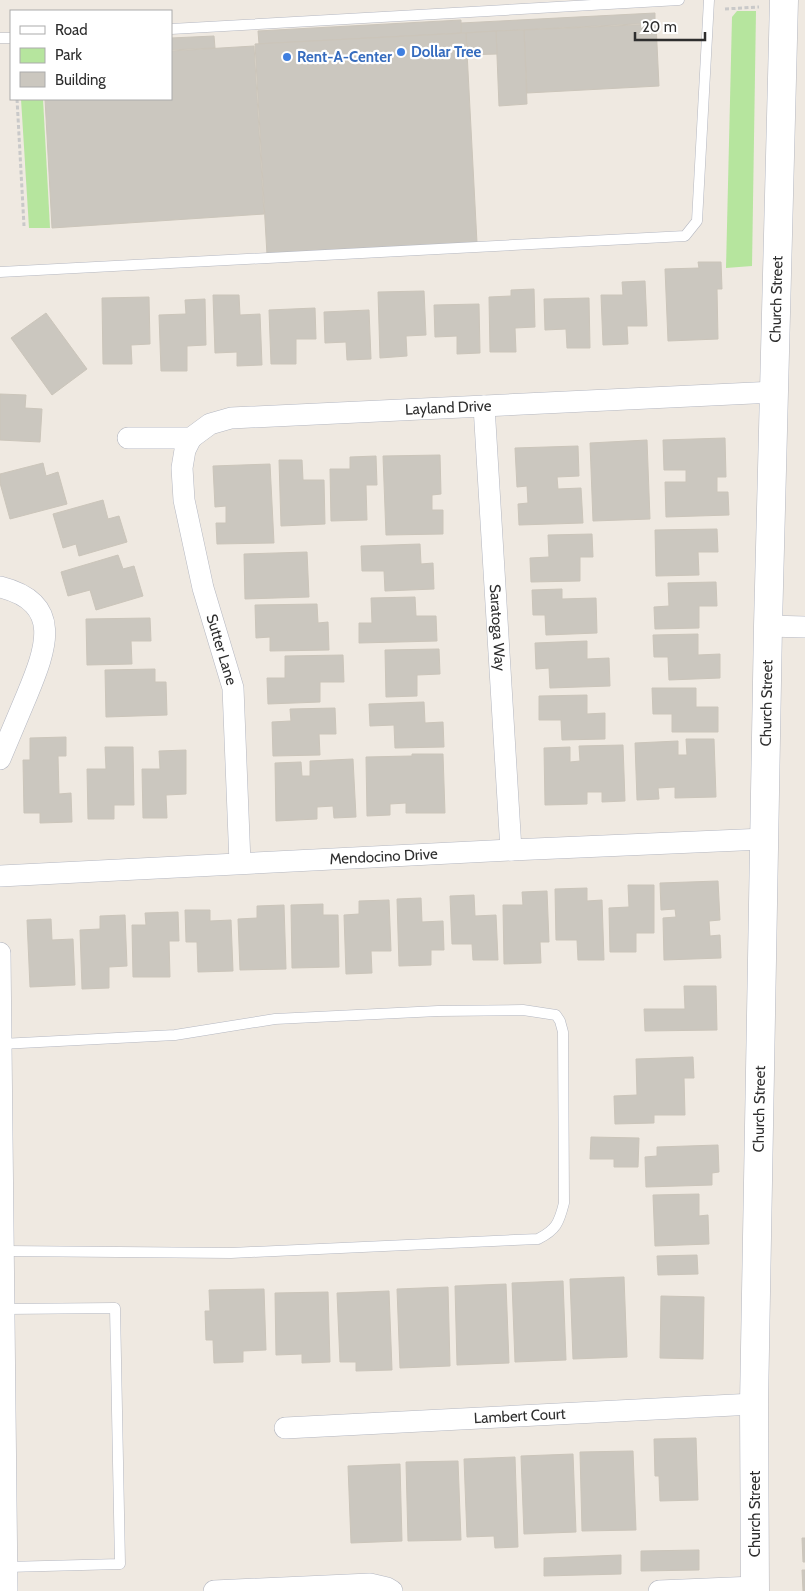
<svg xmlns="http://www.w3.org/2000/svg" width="805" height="1591" font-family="Cabin,sans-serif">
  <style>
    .green { fill: #b6e59e }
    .building { fill: #cbc7bf; stroke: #cbc5ba }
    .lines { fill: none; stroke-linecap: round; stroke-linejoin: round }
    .lane-casing { stroke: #b4b7c1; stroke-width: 11 }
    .street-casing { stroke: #b4b7c1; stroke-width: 22 }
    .secondary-casing { stroke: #b4b7c1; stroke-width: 29 }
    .path { stroke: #c9c9c9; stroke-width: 3; stroke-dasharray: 4 2.5; stroke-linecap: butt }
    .lane { stroke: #fff; stroke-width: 10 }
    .street { stroke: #fff; stroke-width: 21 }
    .secondary { stroke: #fff; stroke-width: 28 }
    .shop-dot { fill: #3f7fe0; stroke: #fff; stroke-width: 2 }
    .labels { text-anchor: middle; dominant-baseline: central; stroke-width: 4.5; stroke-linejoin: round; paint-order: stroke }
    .shop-label { font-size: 15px; font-weight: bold; fill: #366cbe; stroke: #fff; text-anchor: start }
    .street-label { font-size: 15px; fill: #2e2e2e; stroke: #fff }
  </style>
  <rect width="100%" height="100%" fill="#efe9e1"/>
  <g class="green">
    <polygon points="737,11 756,11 752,266 726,268 732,17"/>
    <polygon points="21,99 43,99 50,228 29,228"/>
  </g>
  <g class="building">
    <polygon points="655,13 655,23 461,33 461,23"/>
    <polygon points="461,20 461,33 259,44 258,31"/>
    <polygon points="656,24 659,86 527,93 524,30"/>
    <polygon points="524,30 527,104 499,106 496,31"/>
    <polygon points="496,31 497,54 467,55 466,33"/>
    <polygon points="466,33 477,243 267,255 255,44"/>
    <polygon points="214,36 215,48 171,50 171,38"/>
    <polygon points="254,46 264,214 52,228 45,99 171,99 171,51"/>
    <polygon points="698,262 721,262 722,289 717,289 718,339 668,341 665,269 699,268"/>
    <polygon points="645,281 647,326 627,326 628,344 603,345 601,295 623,295 622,282"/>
    <polygon points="534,289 535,327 515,328 516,352 490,352 489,297 511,296 511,290"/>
    <polygon points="424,291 426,335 406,336 407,356 380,358 378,292"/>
    <polygon points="213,295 239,295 240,315 260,314 262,365 237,366 237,352 215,353"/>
    <polygon points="149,297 150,344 131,345 132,364 103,364 102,298"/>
    <polygon points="589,298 590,348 567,348 566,329 545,330 544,299"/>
    <polygon points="205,299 206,345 187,346 187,371 161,371 159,315 186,314 185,300"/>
    <polygon points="479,304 480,353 457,354 457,336 435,337 434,305"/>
    <polygon points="315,308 316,339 296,339 296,364 271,364 269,310"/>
    <polygon points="369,310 371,359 347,360 346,342 325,343 324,312"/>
    <polygon points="46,313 87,369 52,395 11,338"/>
    <polygon points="0,394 26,395 25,408 42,409 40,442 0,440"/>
    <polygon points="725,438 726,477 717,477 717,492 728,492 729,515 666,517 665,482 686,482 686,470 664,470 663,440"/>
    <polygon points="647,440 650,519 593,521 590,443"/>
    <polygon points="578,446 579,476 557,477 558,489 581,488 583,523 519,525 518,504 528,503 527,486 517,487 515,448"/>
    <polygon points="440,455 441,494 432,495 432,510 443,510 443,534 386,535 383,456"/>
    <polygon points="376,456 377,485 366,485 367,520 331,521 330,469 350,469 350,457"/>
    <polygon points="279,460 302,460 303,480 324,480 325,524 281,526"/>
    <polygon points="43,463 46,476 58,472 67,504 10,519 0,483 0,474"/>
    <polygon points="270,464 274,543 217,544 216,523 226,523 226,506 215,507 213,466"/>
    <polygon points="103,500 108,519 119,516 127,542 79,556 76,544 63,548 53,514"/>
    <polygon points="717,529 718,552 698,552 699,575 656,576 655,530"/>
    <polygon points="592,534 593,557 580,557 580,581 531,582 530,558 549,557 548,535"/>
    <polygon points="420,544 421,564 433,563 434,589 385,591 384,571 362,571 361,546"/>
    <polygon points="307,552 309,597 245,599 244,554"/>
    <polygon points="118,555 123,569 134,566 143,596 96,610 90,590 68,596 61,572"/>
    <polygon points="716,582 717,606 699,606 699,628 655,629 654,607 669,606 668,583"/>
    <polygon points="562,589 562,599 596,598 597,633 546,635 545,615 533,615 532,590"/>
    <polygon points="415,597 416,616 436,616 437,641 359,643 359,623 372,623 371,598"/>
    <polygon points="317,604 318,623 328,622 329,650 270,651 270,637 256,638 255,605"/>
    <polygon points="150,618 151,641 131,641 132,664 87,665 86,619"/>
    <polygon points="698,634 698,655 720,654 720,678 669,680 668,657 654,657 653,635"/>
    <polygon points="587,641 587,659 609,658 610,686 550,688 549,668 536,669 535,643"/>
    <polygon points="439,649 440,674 417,675 417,696 386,697 385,650"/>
    <polygon points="343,655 344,682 320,682 320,702 268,704 267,678 285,678 285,656"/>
    <polygon points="155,669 155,682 166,682 167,715 106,717 105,670"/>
    <polygon points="652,688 696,688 696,707 718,707 718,732 672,732 672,714 653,714"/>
    <polygon points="587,695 587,714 605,713 605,739 562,740 561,720 539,720 539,696"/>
    <polygon points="424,702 425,723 443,722 444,747 395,748 394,725 370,726 369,704"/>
    <polygon points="335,708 336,734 319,734 320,755 273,756 272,722 291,721 290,709"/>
    <polygon points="66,737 66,756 58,756 59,794 71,793 72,822 40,823 40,813 24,813 23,760 30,760 30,738"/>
    <polygon points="686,739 714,739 716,797 675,798 675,787 658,788 659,799 637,800 635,743 678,741 678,755 687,755"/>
    <polygon points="623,745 625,801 602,802 602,792 587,792 587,804 545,805 544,748 570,747 570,762 580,761 579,746"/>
    <polygon points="105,747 133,747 134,805 114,805 114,819 88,819 87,769 106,769"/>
    <polygon points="186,750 186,794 166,795 167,818 143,818 142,769 160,769 159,751"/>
    <polygon points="412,754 443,754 445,813 406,813 406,803 390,804 390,815 367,816 366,757 412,756"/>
    <polygon points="353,759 356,817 334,818 333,806 317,807 317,819 276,821 275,763 301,762 302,776 310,776 310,761"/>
    <polygon points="718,881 720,920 709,921 710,936 720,935 721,958 664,960 663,918 676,917 675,909 661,910 660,883"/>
    <polygon points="628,885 654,885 654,933 636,933 636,952 610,952 609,908 629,907"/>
    <polygon points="587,888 587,901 602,900 604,960 578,960 577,940 556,940 555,889"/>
    <polygon points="547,891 549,942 540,942 541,963 504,964 503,905 523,905 522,892"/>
    <polygon points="474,895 475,916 496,915 498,960 473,960 472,944 452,944 450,896"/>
    <polygon points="421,898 422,922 443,921 444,950 431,950 431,965 399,966 397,899"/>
    <polygon points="389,900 391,951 371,951 372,973 346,974 344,915 359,914 359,901"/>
    <polygon points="323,904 323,915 338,915 339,967 292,968 291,905"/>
    <polygon points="284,905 286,969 240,970 238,919 257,918 257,906"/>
    <polygon points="185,910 210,910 210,921 231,920 233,971 198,972 197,942 186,942"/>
    <polygon points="178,912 179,941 169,941 170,977 133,977 132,925 146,925 145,913"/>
    <polygon points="125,915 127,966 109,967 109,988 82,989 80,930 100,929 100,916"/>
    <polygon points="51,919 52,940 73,939 75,985 30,987 27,920"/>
    <polygon points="684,986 716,986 717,1030 645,1031 644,1009 685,1009"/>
    <polygon points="693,1057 694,1078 684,1078 685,1115 654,1115 654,1123 615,1124 614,1096 637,1095 636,1059"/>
    <polygon points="591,1137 639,1138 638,1167 614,1167 614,1159 590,1159"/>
    <polygon points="718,1145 719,1172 712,1173 712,1185 646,1187 645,1157 657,1156 657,1147"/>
    <polygon points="699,1194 699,1216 708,1215 709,1244 655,1246 653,1195"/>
    <polygon points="697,1255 698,1274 658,1275 657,1256"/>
    <polygon points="624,1277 627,1357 573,1359 570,1279"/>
    <polygon points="563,1281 566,1360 515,1362 512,1283"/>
    <polygon points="506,1284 509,1363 457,1365 455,1286"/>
    <polygon points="448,1287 450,1366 400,1368 397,1289"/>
    <polygon points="264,1289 266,1350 243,1351 243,1362 214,1363 213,1340 206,1340 205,1311 210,1311 209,1290"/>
    <polygon points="389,1291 392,1370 356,1371 356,1362 340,1362 337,1293"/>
    <polygon points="328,1292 330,1362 302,1363 302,1354 276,1355 275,1293"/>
    <polygon points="661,1296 704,1297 703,1359 660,1358"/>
    <polygon points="696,1438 698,1500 660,1501 659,1476 655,1476 654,1439"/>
    <polygon points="633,1451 636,1530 582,1531 580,1452"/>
    <polygon points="573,1454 576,1532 524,1534 521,1456"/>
    <polygon points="515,1457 518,1547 495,1548 494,1536 467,1537 464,1459"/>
    <polygon points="458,1461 461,1540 408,1541 406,1462"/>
    <polygon points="400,1464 402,1541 351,1543 348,1466"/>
    <polygon points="802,1538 805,1538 805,1562 803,1562"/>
    <polygon points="699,1550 699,1570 641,1571 641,1551"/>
    <polygon points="621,1555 621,1574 544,1576 544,1558"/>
    <polygon points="802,1570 805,1570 805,1591 803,1591"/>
  </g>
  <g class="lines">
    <defs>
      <g id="lane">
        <polyline points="171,29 679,0"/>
        <polyline points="0,38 11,38"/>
        <polyline points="0,272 685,236 697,221 709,0"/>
        <path d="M1 1044 175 1035 275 1019 438 1011 523 1010 556 1015 560 1021 563 1032 564 1203C559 1223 556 1230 538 1239L231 1253 5 1251"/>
        <polyline points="5,1309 115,1308 120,1564 7,1567"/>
      </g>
      <g id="street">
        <path id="s1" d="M484 406 511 850"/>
        <path id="s2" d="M128 438H191L210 424 231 418 775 392"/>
        <path id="s3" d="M191 438 185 450 182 468 184 500 203 588 233 688 240 863"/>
        <path d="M0 587C64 603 46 649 27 695 18 716 9 738 0 759"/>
        <polyline points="768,626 805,627"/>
        <path id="s4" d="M0 876 511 850 766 839"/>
        <polyline points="0,953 7,1591"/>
        <path id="s5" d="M285 1428 754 1404"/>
        <polyline points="214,1591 370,1584 387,1588 392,1591"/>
        <polyline points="659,1591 755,1587"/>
      </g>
      <g id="secondary">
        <path id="s6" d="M755 1591 754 1404 768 626 784 0"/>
      </g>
    </defs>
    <use href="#lane" class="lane-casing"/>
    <use href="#street" class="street-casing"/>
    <use href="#secondary" class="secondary-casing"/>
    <g class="path">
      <polyline points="725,9 759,7"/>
      <polyline points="17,99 24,226"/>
    </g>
    <use href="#lane" class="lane"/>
    <use href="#street" class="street"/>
    <use href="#secondary" class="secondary"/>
  </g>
  <g class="shop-dot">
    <circle cx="401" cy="52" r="5"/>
    <circle cx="287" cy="57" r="5"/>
  </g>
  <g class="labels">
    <g class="shop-label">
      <text x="411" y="52">Dollar Tree</text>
      <text x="297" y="57">Rent-A-Center</text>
    </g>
    <g class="street-label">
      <text stroke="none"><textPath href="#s6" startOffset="1292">Church Street</textPath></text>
      <text stroke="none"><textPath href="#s2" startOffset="326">Layland Drive</textPath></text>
      <text stroke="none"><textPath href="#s1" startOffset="222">Saratoga Way</textPath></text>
      <text stroke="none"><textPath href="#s3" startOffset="218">Sutter Lane</textPath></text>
      <text stroke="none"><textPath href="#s6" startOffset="888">Church Street</textPath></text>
      <text stroke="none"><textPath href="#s4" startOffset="384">Mendocino Drive</textPath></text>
      <text stroke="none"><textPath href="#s6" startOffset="482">Church Street</textPath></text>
      <text stroke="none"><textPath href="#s5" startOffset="235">Lambert Court</textPath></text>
      <text transform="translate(755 1514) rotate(-90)">Church Street</text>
    </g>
  </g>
  <rect x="10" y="10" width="162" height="90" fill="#ffffff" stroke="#ababab"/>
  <rect x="20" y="26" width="25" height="8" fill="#ffffff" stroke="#ababab"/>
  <text x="55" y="35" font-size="15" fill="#2e2e2e">Road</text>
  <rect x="20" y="48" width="25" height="15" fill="#b6e59e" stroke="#ababab"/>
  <text x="55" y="60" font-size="15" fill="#2e2e2e">Park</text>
  <rect x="20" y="72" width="25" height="15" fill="#cbc7bf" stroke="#ababab"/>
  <text x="55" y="85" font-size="15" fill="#2e2e2e">Building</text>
  <path d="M635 32v8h70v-8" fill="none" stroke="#2e2e2e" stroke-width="2.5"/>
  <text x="642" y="32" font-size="15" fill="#2e2e2e" stroke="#ffffff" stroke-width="4" paint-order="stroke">20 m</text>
</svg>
